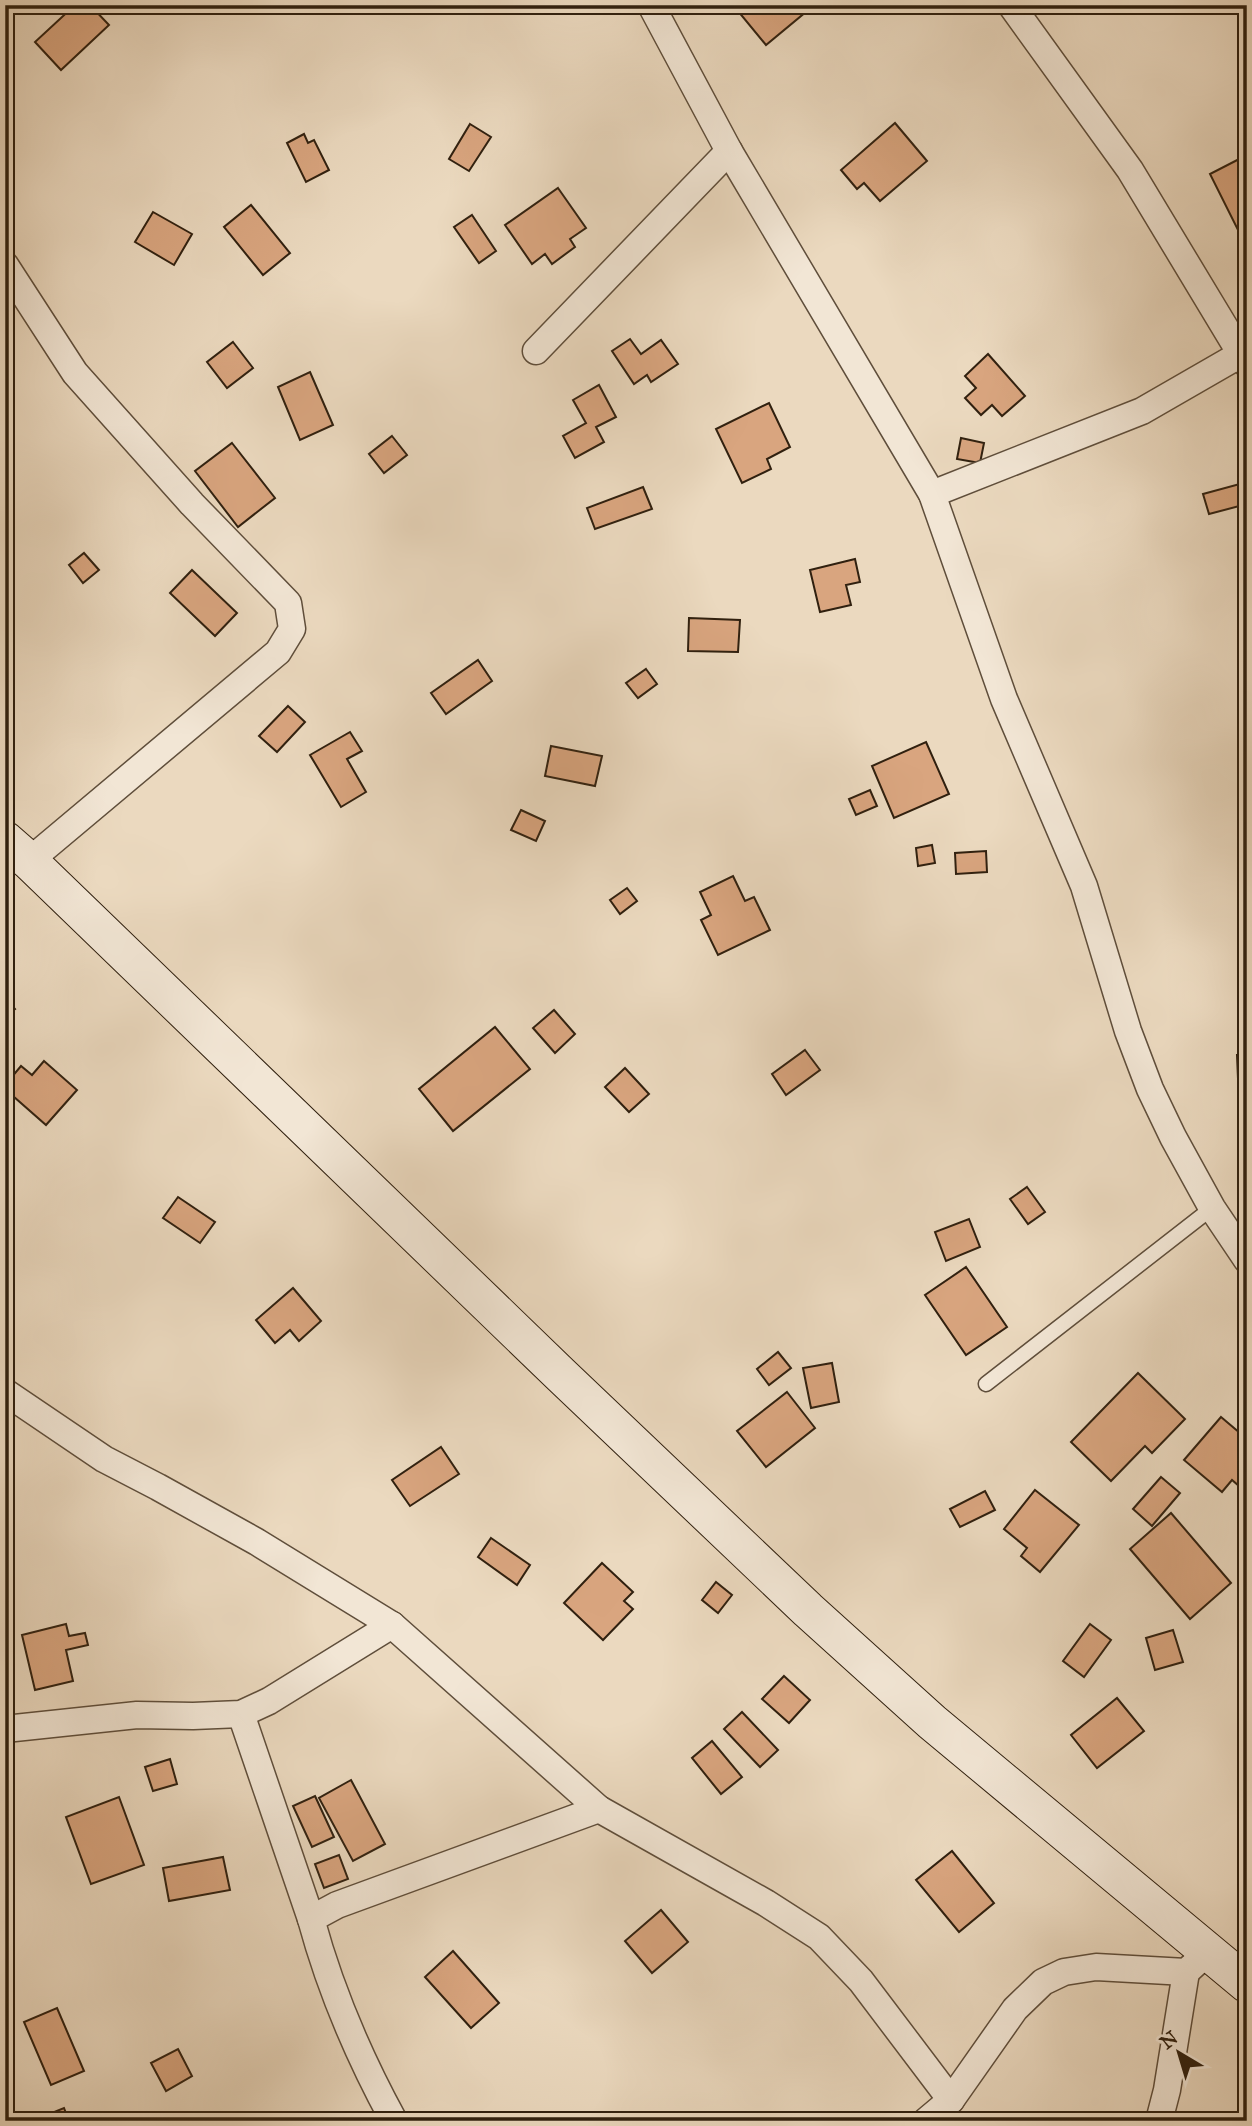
<svg xmlns="http://www.w3.org/2000/svg" width="1252" height="2126" font-family="'IM FELL Great Primer',serif">
  <style>
    .building { fill: #d9a57f; stroke: #30200f; stroke-width: 2 }
    .lines { fill: none; stroke-linecap: round; stroke-linejoin: round }
    .lane-casing { stroke: #5f4e3b; stroke-width: 17 }
    .street-casing { stroke: #5f4e3b; stroke-width: 29 }
    .secondary-casing { stroke: #30200f; stroke-width: 39 }
    .lane { stroke: #f2e6d5; stroke-width: 14 }
    .street { stroke: #f2e6d5; stroke-width: 26 }
    .secondary { stroke: #f2e6d5; stroke-width: 37 }
  </style>
  <rect width="100%" height="100%" fill="#ebd9bf"/>
  <filter id="stains"><feTurbulence type="fractalNoise" baseFrequency=".00286" numOctaves="4"/><feColorMatrix values="0 0 0 0 .2 0 0 0 0 .09 0 0 0 0 .02 0 0 0 .5 -.17"/></filter>
  <radialGradient id="worn" r=".72"><stop offset=".6" stop-color="#630" stop-opacity="0"/><stop offset="1" stop-color="#630" stop-opacity=".3"/></radialGradient>
  <g class="building">
    <polygon points="75,5 90,5 109,25 61,70 35,42"/>
    <polygon points="733,5 802,5 807,11 766,45"/>
    <polygon points="895,123 927,161 880,201 864,183 857,189 841,170"/>
    <polygon points="470,124 491,137 469,171 449,159"/>
    <polygon points="304,134 308,143 314,140 329,170 306,182 287,143"/>
    <polygon points="1247,155 1247,228 1239,232 1210,174"/>
    <polygon points="558,188 586,228 570,239 575,247 552,264 545,254 532,264 505,225"/>
    <polygon points="251,205 290,253 263,275 224,227"/>
    <polygon points="153,212 192,234 174,265 135,242"/>
    <polygon points="472,215 496,251 479,263 454,227"/>
    <polygon points="630,339 641,354 661,340 678,364 651,382 647,375 634,384 612,351"/>
    <polygon points="233,342 253,368 227,388 207,362"/>
    <polygon points="988,354 1025,396 1002,416 992,405 981,415 965,398 976,388 965,376"/>
    <polygon points="310,372 333,425 300,440 278,387"/>
    <polygon points="599,385 616,417 596,427 604,442 575,458 563,436 586,423 573,400"/>
    <polygon points="769,403 790,447 767,459 771,469 742,483 716,429"/>
    <polygon points="392,436 407,455 384,473 369,454"/>
    <polygon points="961,438 984,443 980,463 957,459"/>
    <polygon points="232,443 275,498 238,527 195,471"/>
    <polygon points="1247,482 1247,504 1209,514 1203,494"/>
    <polygon points="643,487 652,509 595,529 587,508"/>
    <polygon points="84,553 99,570 83,583 69,565"/>
    <polygon points="855,559 860,582 846,585 851,605 820,612 810,570"/>
    <polygon points="192,570 237,613 215,636 170,593"/>
    <polygon points="689,618 740,620 738,652 688,651"/>
    <polygon points="478,660 492,681 446,714 431,693"/>
    <polygon points="646,669 657,684 638,698 626,683"/>
    <polygon points="288,706 305,722 277,752 259,736"/>
    <polygon points="350,732 362,751 347,759 366,792 341,807 310,755"/>
    <polygon points="926,742 949,794 894,818 872,766"/>
    <polygon points="551,746 602,756 595,786 545,776"/>
    <polygon points="870,790 877,806 856,815 849,799"/>
    <polygon points="521,810 545,821 536,841 511,830"/>
    <polygon points="932,845 935,863 918,866 916,848"/>
    <polygon points="986,851 987,872 956,874 955,853"/>
    <polygon points="733,876 745,901 754,897 770,930 718,955 701,920 711,915 700,892"/>
    <polygon points="627,888 637,901 620,914 610,900"/>
    <polygon points="5,997 15,1009 5,1016"/>
    <polygon points="554,1010 575,1034 555,1053 533,1028"/>
    <polygon points="495,1027 530,1069 453,1131 419,1089"/>
    <polygon points="805,1050 820,1070 786,1095 772,1074"/>
    <polygon points="1237,1055 1247,1055 1247,1101 1239,1102"/>
    <polygon points="44,1061 77,1090 46,1125 5,1089 5,1085 21,1066 32,1075"/>
    <polygon points="625,1068 649,1094 629,1112 605,1087"/>
    <polygon points="1027,1187 1045,1212 1028,1224 1010,1199"/>
    <polygon points="178,1197 215,1222 200,1243 163,1218"/>
    <polygon points="969,1219 980,1247 946,1261 935,1232"/>
    <polygon points="966,1267 1007,1327 966,1355 925,1295"/>
    <polygon points="293,1288 321,1321 299,1341 290,1330 275,1343 256,1320"/>
    <polygon points="778,1352 791,1368 769,1385 757,1369"/>
    <polygon points="832,1363 839,1402 811,1408 803,1368"/>
    <polygon points="1138,1373 1185,1419 1152,1453 1145,1446 1111,1481 1071,1442"/>
    <polygon points="787,1392 815,1428 766,1467 737,1431"/>
    <polygon points="1221,1417 1247,1439 1247,1476 1239,1486 1232,1480 1222,1492 1184,1460"/>
    <polygon points="441,1447 459,1474 410,1506 392,1480"/>
    <polygon points="1161,1477 1180,1493 1152,1526 1133,1509"/>
    <polygon points="1035,1490 1079,1525 1040,1572 1021,1556 1027,1548 1004,1529"/>
    <polygon points="985,1491 995,1510 960,1527 950,1509"/>
    <polygon points="1171,1513 1231,1583 1190,1619 1130,1549"/>
    <polygon points="491,1538 530,1565 517,1585 478,1557"/>
    <polygon points="602,1563 633,1592 624,1601 633,1609 603,1640 564,1603"/>
    <polygon points="716,1582 732,1595 718,1613 702,1600"/>
    <polygon points="66,1624 69,1636 85,1633 88,1645 66,1650 73,1681 35,1690 22,1635"/>
    <polygon points="1090,1624 1111,1640 1084,1677 1063,1661"/>
    <polygon points="1173,1630 1183,1662 1155,1670 1146,1638"/>
    <polygon points="784,1676 810,1700 789,1723 762,1699"/>
    <polygon points="1117,1698 1144,1731 1097,1768 1071,1735"/>
    <polygon points="742,1712 778,1750 760,1767 724,1729"/>
    <polygon points="712,1741 742,1777 721,1794 692,1758"/>
    <polygon points="170,1759 177,1784 153,1791 145,1767"/>
    <polygon points="351,1780 385,1844 353,1861 319,1798"/>
    <polygon points="315,1796 334,1837 312,1847 293,1806"/>
    <polygon points="119,1797 144,1865 91,1884 66,1817"/>
    <polygon points="952,1851 994,1903 959,1932 916,1880"/>
    <polygon points="339,1855 348,1879 324,1888 315,1864"/>
    <polygon points="223,1857 230,1890 169,1901 163,1868"/>
    <polygon points="661,1910 688,1942 652,1973 625,1941"/>
    <polygon points="453,1951 499,2003 471,2028 425,1977"/>
    <polygon points="57,2008 84,2071 51,2085 24,2022"/>
    <polygon points="178,2049 192,2076 166,2091 151,2063"/>
    <polygon points="64,2108 69,2121 37,2121 37,2119"/>
  </g>
  <g class="lines">
    <defs>
      <polyline id="lane" points="986,1384 1212,1208"/>
      <g id="street">
        <polyline points="651,5 729,151 932,494 1004,699 1084,886 1128,1031 1150,1089 1173,1137 1212,1208 1247,1260"/>
        <polyline points="1011,5 1130,170 1247,364"/>
        <polyline points="5,265 75,373 192,504 288,603 292,629 278,652 29,861"/>
        <polyline points="536,351 729,151"/>
        <polyline points="932,494 1142,411 1241,354 1247,347"/>
        <polyline points="5,1392 104,1459 158,1487 257,1542 392,1625 599,1809 766,1903 819,1937 861,1981 951,2100"/>
        <polyline points="241,1714 311,1919"/>
        <polyline points="5,1729 137,1715 193,1716 241,1714 269,1701 392,1625"/>
        <path d="M394 2121C359 2057 330 1989 311 1919L337 1905 599 1809"/>
        <polyline points="926,2121 951,2100 1015,2009 1043,1982 1064,1972 1096,1967 1186,1972 1209,1951"/>
        <polyline points="1159,2121 1167,2090 1186,1972"/>
      </g>
      <polyline id="secondary" points="5,840 29,861 560,1374 808,1610 932,1722 1247,1984"/>
    </defs>
    <use href="#lane" class="lane-casing"/>
    <use href="#street" class="street-casing"/>
    <use href="#secondary" class="secondary-casing"/>
    <use href="#lane" class="lane"/>
    <use href="#street" class="street"/>
    <use href="#secondary" class="secondary"/>
  </g>
  <rect width="1252" height="2126" fill="none" stroke="#ebd9bf" stroke-width="28"/>
  <rect x="7" y="7" width="1238" height="2112" fill="none" stroke="#30200f" stroke-width="3.5"/>
  <rect x="14" y="14" width="1224" height="2098" fill="none" stroke="#30200f" stroke-width="2"/>
  <g transform="translate(1179 2053) rotate(322)" stroke="#f2e6d5" stroke-width="5" paint-order="stroke">
  <path d="M0-5L12 26L0 18L-12 26Z" fill="#30200f"/>
  <text y="-10" font-size="19" font-weight="bold" text-anchor="middle" fill="#30200f">N</text>
  </g>
  <rect width="100%" height="100%" filter="url(#stains)"/>
  <rect width="100%" height="100%" fill="url(#worn)"/>
</svg>
